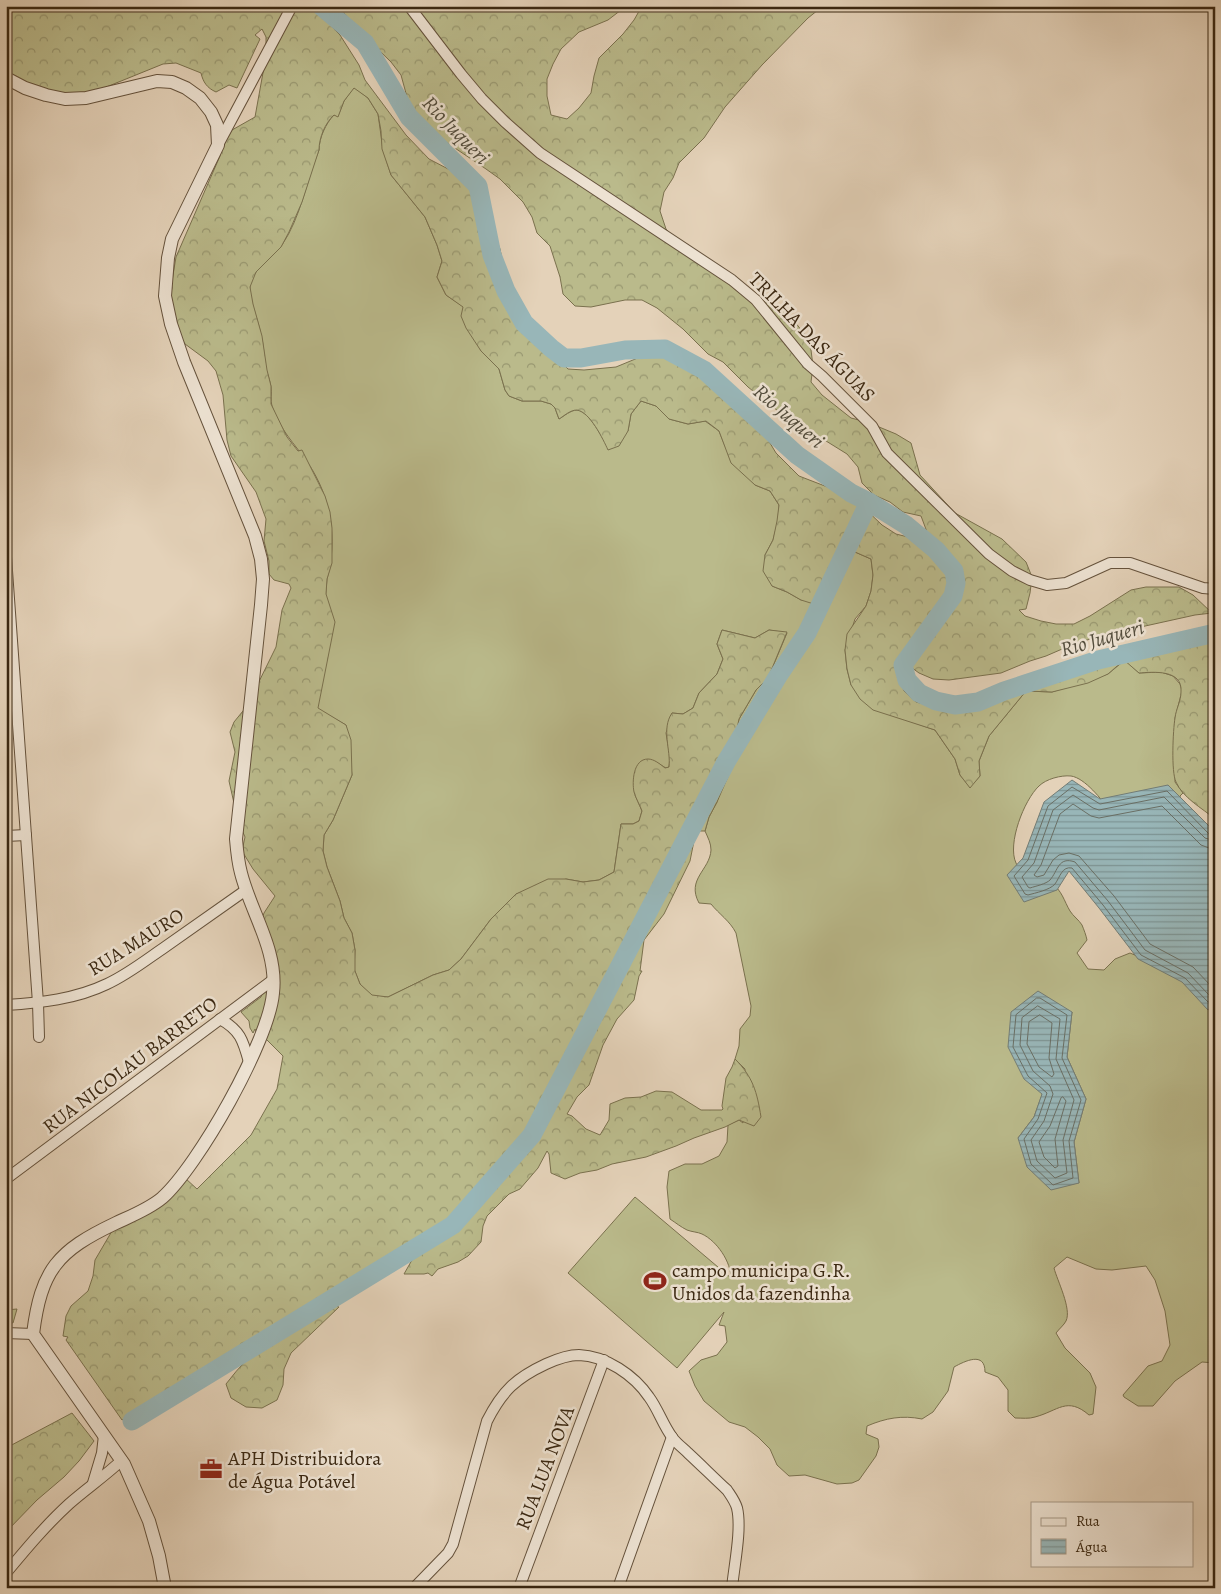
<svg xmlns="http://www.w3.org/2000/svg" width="1221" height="1594" font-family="Alegreya,serif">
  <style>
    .grass { fill: #baba8b; stroke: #7a714e; fill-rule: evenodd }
    .forest { fill: url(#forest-crowns); stroke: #7a714e }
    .water { fill: url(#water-rules); stroke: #737d76 }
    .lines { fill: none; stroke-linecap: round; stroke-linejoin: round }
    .shore { stroke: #6a6f65; stroke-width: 1 }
    .river { stroke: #98b6b8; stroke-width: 19 }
    .minor-casing { stroke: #65523c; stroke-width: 12 }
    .tertiary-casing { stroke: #65523c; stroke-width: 14 }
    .minor { stroke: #ede2d2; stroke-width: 10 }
    .tertiary { stroke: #ede2d2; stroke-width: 12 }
    .labels { text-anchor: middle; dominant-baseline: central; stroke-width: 5; stroke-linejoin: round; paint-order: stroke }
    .street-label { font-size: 20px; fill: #3b2812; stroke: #ede2d2 }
    .poi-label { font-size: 20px; fill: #3b2812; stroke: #ede2d2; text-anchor: start }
    .water-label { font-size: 21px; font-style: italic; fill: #524c3c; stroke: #ede2d2 }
  </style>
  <defs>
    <pattern id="forest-crowns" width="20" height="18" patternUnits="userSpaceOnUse" patternTransform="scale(1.25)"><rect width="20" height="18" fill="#baba8b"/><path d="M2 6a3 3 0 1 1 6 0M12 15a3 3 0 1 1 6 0" fill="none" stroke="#989770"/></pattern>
    <pattern id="water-rules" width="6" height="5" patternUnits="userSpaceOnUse" patternTransform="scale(1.25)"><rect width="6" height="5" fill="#98b6b8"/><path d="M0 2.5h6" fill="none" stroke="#7d9494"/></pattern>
  </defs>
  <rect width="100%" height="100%" fill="#e4d2b9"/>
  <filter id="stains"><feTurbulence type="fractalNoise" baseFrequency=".004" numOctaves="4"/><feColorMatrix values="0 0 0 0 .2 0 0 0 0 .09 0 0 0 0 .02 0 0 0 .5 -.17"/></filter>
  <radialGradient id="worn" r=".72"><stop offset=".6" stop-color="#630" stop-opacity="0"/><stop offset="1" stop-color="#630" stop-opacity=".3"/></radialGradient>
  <path class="grass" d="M354 87 368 98 378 114 383 150 391 175 425 217 437 245 442 261 437 277 446 295 464 307 481 351 499 369 505 390 509 396 522 401H541L551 404 555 408 559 419C564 416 571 410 577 410 590 412 603 439 609 450L628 431 631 414 641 401 656 406 669 419 688 424 705 421 719 431 725 446 744 473 755 485 770 491 779 505 778 521 773 540 765 555 772 586 787 592 801 600 833 597 844 563 855 552 871 559 873 575 871 591 866 606 855 619 845 650 847 669 851 685 889 714 935 730 955 759 960 775 970 787 980 776 979 761 989 736 1026 691 1052 692 1108 674 1125 660 1139 673 1161 672 1173 676 1180 684 1182 691 1175 718V782L1183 793 1180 796 1183 814 1110 811C1102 800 1085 778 1071 776 1061 775 1046 779 1039 786 1024 800 1007 844 1016 863 1024 881 1038 875 1051 883 1062 890 1064 901 1070 911 1073 916 1079 920 1082 925 1084 930 1086 935 1087 940L1077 953 1088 969 1104 970 1115 959 1130 953 1161 966 1215 973V1363L1202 1362 1175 1381 1153 1406H1138L1124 1397 1123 1395 1148 1366 1162 1361 1170 1345 1165 1311 1155 1280 1146 1266 1112 1270 1096 1269 1067 1257 1054 1268C1057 1280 1072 1309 1066 1321 1064 1325 1059 1329 1056 1333L1065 1348 1090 1373 1096 1387 1093 1414 1089 1415C1067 1396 1058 1411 1035 1417 1029 1419 1022 1418 1015 1418L1008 1411V1390L998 1377 985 1372C985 1351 965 1361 954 1367L948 1391 933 1412 922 1419C902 1415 886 1418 867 1426L866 1434 878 1439 879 1447 876 1456 859 1480 852 1483 837 1484 805 1475 789 1476 777 1465 770 1449 758 1437 745 1427 729 1422 704 1401 695 1386 689 1371 701 1360 717 1355 727 1342 725 1326 719 1325 724 1312 677 1368 568 1273 635 1197 731 1278C731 1262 717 1241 702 1234 698 1232 692 1232 687 1230 681 1227 676 1223 670 1219L667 1187 669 1171 685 1164H702L719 1156 727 1142 728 1125 739 1120 743 1123 745 1069 735 1059 739 1046 740 1029 750 1016 751 1006 736 933C730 921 719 914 711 904L699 903C686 879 710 870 711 850 711 843 708 838 705 831L709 817 717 802 733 754 735 738 739 719 756 690 768 678 787 633 769 630 755 638 722 630 717 644 723 659 717 674 699 693 693 708 683 714 672 713 666 733 670 757 669 767 666 768 654 761 635 795 642 811 639 821 633 824H621L614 872 599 880 583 882 566 879 516 894 491 919 461 959 449 970 433 975 388 997 372 996 360 984 354 969 355 950 352 933 344 918 340 901 327 867 323 851 324 835 333 820 352 775 346 725 316 708 327 579C338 539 331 497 308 463 294 443 280 430 272 406 270 400 272 393 271 387 270 381 268 375 266 369 264 357 264 346 261 335 259 322 249 299 250 287 252 268 272 259 282 245 301 217 306 182 319 150 319 138 326 123 334 115L338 116 344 101ZM1072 1012 1067 1057 1086 1099 1074 1142 1079 1183 1018 1138 1034 1117Z"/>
  <g class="forest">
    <path d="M6 6H309L315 10 340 35 359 65 365 80 406 135 429 159 475 183 484 198 494 234 500 249 507 283 515 299 541 342 568 369 584 370 616 367 645 355H663L677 361 692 370 718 390 767 438 776 453 799 476 843 493 858 502 882 525 896 534 912 538 927 532 921 516 903 512 890 502 874 495 862 483 858 467 847 454 818 436 803 431 748 387 723 362 708 354 683 329 657 308 642 300H625L591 307 575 306 563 294 560 277 550 246 537 233 532 217 523 202 500 179 486 169 443 140 428 134 416 122 410 108 401 75 391 62 354 26 344 13 341 6H621V10L608 20 579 32 561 49 553 64 547 79V96L551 115 567 119 579 108 591 93 594 76 599 58 623 34 634 20 642 6H823L808 18 762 65 725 107 704 138 679 163 673 178 664 192 660 211 666 229 679 242 763 301 782 309 795 322 805 335 811 350 813 366 811 382 822 395 851 418 867 422 896 434 911 443 920 475 944 501 955 513 1002 539 1026 562 1032 577 1030 593 1026 609 1019 610 1025 616 1041 621 1056 624H1074L1090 616 1131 590 1146 587H1179L1193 595 1212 613 1195 615 1109 634 1076 643 1046 656 1030 661 1001 673 949 680 933 679 919 673 904 662 898 676 904 691 916 702 932 706 948 705 986 699 1001 690 1017 686 1049 668 1082 658 1185 643 1201 638 1212 626 1215 628V819C1202 808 1183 798 1176 782 1171 772 1173 730 1175 718 1176 709 1181 701 1181 692 1183 669 1153 672 1139 673L1124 660 1108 674 1088 683 1052 692 1026 691 989 736 979 761 980 776 970 788 960 775 955 759 935 730 873 710 860 699 851 685 847 669 845 650 847 634 866 606 871 591 873 575 871 559 855 552 843 564 833 597 817 605 801 600 787 592 772 586 763 571 765 555 773 540 777 521 779 505 770 491 755 485 731 463 719 431 706 421 688 424 669 419 656 406 641 401 631 414 628 431 619 446 608 450C603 439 590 412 577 410 570 410 564 416 559 419L555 408 551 404 541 401H522L509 396 505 390 499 369 481 351 466 328 461 316 463 307 446 295 437 277 442 261 437 245 425 217 391 175 382 149 381 131 378 114 368 98 354 88 344 101 338 117 334 115C325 123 319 138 319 150L302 202 289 232 281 247 256 272 250 287 253 304 262 336 267 370 271 386V404L287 437 298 451 302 450 325 496 330 512 332 528V563L327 579 326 594 335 622 318 708 346 725 351 740 352 775 333 820 324 835 323 851 327 867 340 901 344 918 352 933 355 950V971L360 984 372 995 388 997 433 975 449 970 461 959 491 919 516 894 548 879H566L583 882 599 880 614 872 621 824H633L639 821 642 811C640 805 636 799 634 792 632 782 633 759 648 759 654 759 660 764 665 768L669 767C671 750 661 729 672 713L683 714 693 708 699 693 717 674 723 659 717 644 722 630 755 638 769 630 787 632 768 678 756 690 739 719 735 738 730 772 717 802 709 817 705 831H699L695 836 690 861 664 914 644 940 640 971H642L639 976 634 1000 617 1019 603 1045 589 1085 577 1097 567 1114 572 1116 586 1129 600 1135 609 1120 610 1104 625 1098 641 1097 656 1091 672 1092 701 1110H722L723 1109 722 1106 726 1078 732 1067 735 1059C753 1077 757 1092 761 1117L754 1126 739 1120 725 1127 694 1138 676 1146 646 1157 612 1164 597 1170 580 1173 565 1179 551 1173 549 1154 547 1151 538 1168 520 1189 509 1194 487 1216 483 1226 481 1242 468 1256 458 1262 438 1269 432 1276 428 1273 424 1274H404L412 1260 399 1250 322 1296 323 1303 339 1307 291 1353 284 1369 283 1385 277 1400 262 1408 246 1407 231 1398 226 1384C239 1366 256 1352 269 1334L267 1329 122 1420 66 1340 68 1337 63 1336 66 1316 71 1306 88 1291 93 1276 95 1260 112 1231 185 1178 197 1189 251 1135 277 1089 283 1056 267 1040 258 1035 255 1029 253 1033 250 1028 249 1021 241 1012 261 997 270 968 261 922 264 913 275 896 253 869 242 851 245 837 238 821 229 781 235 752 230 732 234 722 247 706 276 647 282 610 291 588 289 584 274 580 269 574V561L264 541 266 519 256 492 231 456 227 440 223 395 216 371 208 361 185 344 175 333 173 327 171 287 176 257 220 156 224 138 232 130 255 117 266 56V37L262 29 255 35 260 39 237 88 229 85 216 92C207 88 203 82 201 73L176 63 163 64 94 92 61 93 6 78Z"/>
    <polygon points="17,1309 13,1323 6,1322 6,1310"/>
    <polygon points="72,1413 94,1441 79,1461 64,1477 37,1500 6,1532 6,1448"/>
  </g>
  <g class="water">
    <polygon points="1072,780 1100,799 1168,785 1215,832 1215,1005 1208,1010 1182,982 1138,959 1099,908 1069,871 1057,890 1024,902 1007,875 1023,858 1044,802"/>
    <polygon points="1038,991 1072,1012 1067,1057 1086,1099 1074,1142 1079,1183 1051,1190 1027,1167 1018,1138 1034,1117 1042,1094 1024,1079 1008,1047 1011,1012"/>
  </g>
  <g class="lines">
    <g class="shore">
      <path d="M1215 835 1209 834 1167 791 1100 804 1072 787 1048 806 1028 860 1014 876 1025 894 1028 895C1035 893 1050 890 1055 884 1060 877 1062 866 1072 868L1103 905 1141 955 1185 978 1208 1002 1215 1001"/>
      <path d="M1215 841 1205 838 1164 797 1099 810 1093 808 1073 795 1053 810 1034 863 1022 877 1028 887 1030 888C1036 886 1046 884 1050 880 1058 871 1058 856 1075 862L1108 901 1145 950 1188 973 1209 995H1215"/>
      <polyline points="1215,849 1209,848 1201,845 1162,806 1099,818 1091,816 1073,804 1060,814 1041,865 1034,875 1037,877 1044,875 1053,860 1059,855 1069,853 1079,856 1114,896 1150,944 1193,967 1212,987 1215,988"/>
      <polygon points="1037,998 1040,998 1067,1015 1062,1058 1081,1100 1069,1141 1073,1178 1053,1185 1031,1164 1024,1139 1038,1119 1047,1093 1028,1076 1013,1047 1016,1015"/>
      <polygon points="1038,1006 1060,1019 1056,1059 1074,1100 1063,1140 1067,1173 1055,1178 1037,1161 1031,1140 1044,1121 1053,1094 1050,1086 1033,1071 1020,1045 1022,1018"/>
      <polygon points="1040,1015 1052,1023 1049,1058 1054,1074 1052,1077 1039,1067 1027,1044 1029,1022"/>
      <polygon points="1063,1097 1066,1101 1055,1139 1058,1166 1055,1168 1044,1157 1039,1142 1050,1126 1061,1098"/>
    </g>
    <g class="river">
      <polyline points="321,6 365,43 409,117 478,186 492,255 506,291 524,323 551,348 564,358 581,358 625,350 665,349 704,370 797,455 851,493 869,502 906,525 936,550 954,571 956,583 953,596 903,665 907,680 919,693 936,701 955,705 978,702 1004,691 1098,660 1215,633"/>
      <polyline points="132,1421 453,1225 532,1135 726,762 778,676 807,633 869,502"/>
    </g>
    <defs>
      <g id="minor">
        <polyline points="409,6 461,74 482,99 505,122 540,153 732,280 756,300 808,364 822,376 872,426 887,453 989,554 1012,571 1030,580 1047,585 1066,583 1110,563 1130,563 1203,588 1215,589"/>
        <polyline points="218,145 292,6"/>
        <polyline points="6,557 38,1003 39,1037"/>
        <polyline points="6,836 26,835"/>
        <path d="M6 1005C40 1003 76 999 107 984 127 975 146 960 165 947 192 928 219 909 246 890"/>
        <path d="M220 1019C240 1030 243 1040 249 1062"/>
        <polyline points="6,1179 274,979"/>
        <polyline points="6,1333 33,1334"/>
        <polyline points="93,1483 102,1453 104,1435"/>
        <path d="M6 1573C26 1549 46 1525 69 1504 86 1489 105 1476 122 1460"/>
        <path d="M414 1588 448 1553 453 1544 487 1421C502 1391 516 1378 546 1364 557 1359 568 1355 579 1355 606 1356 634 1375 649 1397 658 1409 663 1425 672 1437 676 1443 683 1448 688 1453 701 1465 714 1478 727 1490 731 1496 735 1501 737 1508 742 1529 734 1566 732 1588"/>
        <polyline points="519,1588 604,1360"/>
        <polyline points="618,1588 672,1437"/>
      </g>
      <path id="tertiary" d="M6 78 25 88 46 95 65 99 86 98 157 81 172 82 186 88 200 98 211 112 217 125 218 145 172 239 168 258 165 296 171 324 184 362 255 536 261 559 263 579 261 605 236 839C237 851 238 862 241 873 251 913 278 950 273 993 269 1041 198 1166 162 1198 149 1209 131 1216 116 1223 57 1251 41 1270 33 1334L124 1464 149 1521 159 1556 165 1588"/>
    </defs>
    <use href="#minor" class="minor-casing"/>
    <use href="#tertiary" class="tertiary-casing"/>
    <use href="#minor" class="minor"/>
    <use href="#tertiary" class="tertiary"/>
  </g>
  <defs>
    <symbol id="stadium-bare" viewBox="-9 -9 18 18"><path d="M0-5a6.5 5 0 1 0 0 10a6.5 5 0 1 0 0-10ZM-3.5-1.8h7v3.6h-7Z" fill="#8f2418" stroke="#ede2d2" stroke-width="2.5" paint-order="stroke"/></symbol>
    <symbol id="office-bare" viewBox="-9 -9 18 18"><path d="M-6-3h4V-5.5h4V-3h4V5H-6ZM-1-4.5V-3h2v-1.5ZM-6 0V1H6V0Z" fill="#8f2418" stroke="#ede2d2" stroke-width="2.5" paint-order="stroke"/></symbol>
  </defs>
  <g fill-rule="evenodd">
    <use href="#stadium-bare" x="639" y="1265" width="32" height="32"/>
    <use href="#office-bare" x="195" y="1453" width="32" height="32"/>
  </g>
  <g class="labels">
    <g class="street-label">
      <text transform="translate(812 337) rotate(46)">TRILHA DAS ÁGUAS</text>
      <text transform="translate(136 942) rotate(-32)">RUA MAURO</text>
      <text transform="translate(130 1065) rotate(-37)">RUA NICOLAU BARRETO</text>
      <text transform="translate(545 1468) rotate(-69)">RUA LUA NOVA</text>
    </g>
    <g class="poi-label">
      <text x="672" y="1270">campo municipa G.R.<tspan x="672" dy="23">Unidos da fazendinha</tspan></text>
      <text x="228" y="1458">APH Distribuidora<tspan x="228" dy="23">de Água Potável</tspan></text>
    </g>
    <g class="water-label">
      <text transform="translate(456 130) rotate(46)">Rio Juqueri</text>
      <text transform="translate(789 416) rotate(41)">Rio Juqueri</text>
      <text transform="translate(1102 638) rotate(-16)">Rio Juqueri</text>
    </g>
  </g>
  <rect width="1221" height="1594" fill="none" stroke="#e4d2b9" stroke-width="25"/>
  <rect x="8" y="8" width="1206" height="1579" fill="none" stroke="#3b2812" stroke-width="2.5"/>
  <rect x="12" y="12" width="1196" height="1569" fill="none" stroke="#3b2812"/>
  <rect x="1031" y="1502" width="162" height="65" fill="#ede2d2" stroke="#a69885"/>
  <rect x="1041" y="1518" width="25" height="8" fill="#ede2d2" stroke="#a69885"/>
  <text x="1076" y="1526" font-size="15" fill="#3b2812">Rua</text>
  <rect x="1041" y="1539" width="25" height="15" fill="url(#water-rules)" stroke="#a69885"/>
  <text x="1076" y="1552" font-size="15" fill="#3b2812">Água</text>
  <rect width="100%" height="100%" filter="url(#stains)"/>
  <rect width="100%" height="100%" fill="url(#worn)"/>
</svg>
